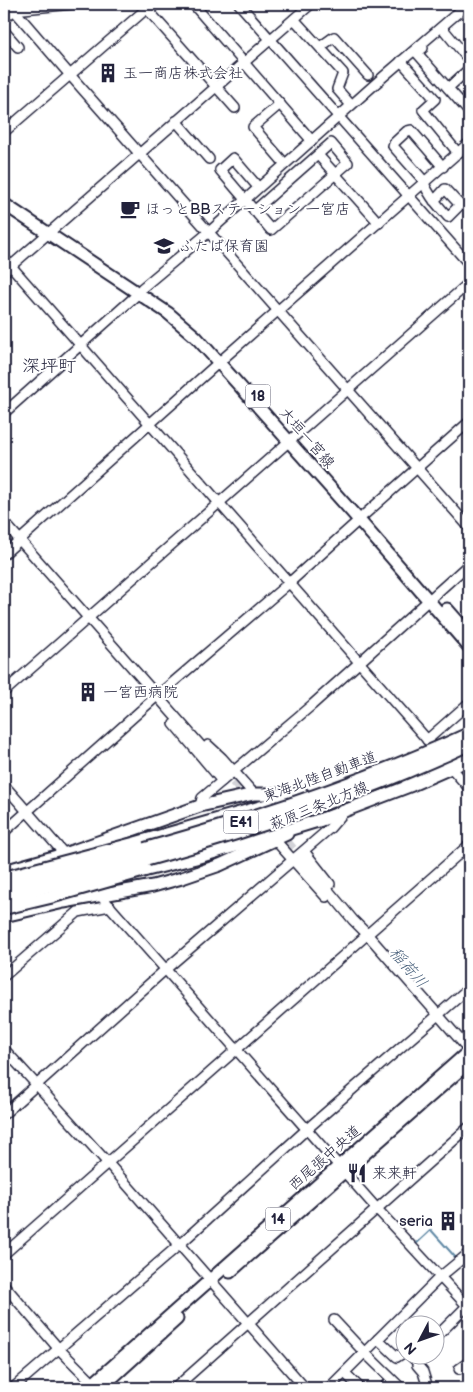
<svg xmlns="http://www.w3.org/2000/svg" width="473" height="1392" font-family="'Balsamiq Sans','Klee One',sans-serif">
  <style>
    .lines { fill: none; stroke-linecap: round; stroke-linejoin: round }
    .stream { stroke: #628aa6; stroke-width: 2 }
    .minor-tunnel { stroke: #d3d3d8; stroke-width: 9; stroke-dasharray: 9 4.5; stroke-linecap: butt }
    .minor-casing { stroke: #22223b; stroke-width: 12 }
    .major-casing { stroke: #22223b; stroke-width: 15 }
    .highway-casing { stroke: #22223b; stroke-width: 16 }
    .minor { stroke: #fff; stroke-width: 9 }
    .major { stroke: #fff; stroke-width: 11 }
    .highway { stroke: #fff; stroke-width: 12 }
    .highway-bridge-casing { stroke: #22223b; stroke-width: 16; stroke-linecap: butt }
    .highway-bridge { stroke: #fff; stroke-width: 12 }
    .labels { text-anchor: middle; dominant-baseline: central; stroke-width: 4; stroke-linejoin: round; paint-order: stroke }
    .shield { fill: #fff; stroke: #646476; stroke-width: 1 }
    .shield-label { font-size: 14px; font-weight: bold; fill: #22223b }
    .poi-label { font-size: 15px; fill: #22223b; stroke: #fff; text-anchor: start }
    .street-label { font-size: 15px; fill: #22223b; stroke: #fff }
    .water-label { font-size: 16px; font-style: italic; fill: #475f7a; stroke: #fff }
    .quarter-label { font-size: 18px; fill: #22223b; stroke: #fff }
  </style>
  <rect width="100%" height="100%" fill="#fff"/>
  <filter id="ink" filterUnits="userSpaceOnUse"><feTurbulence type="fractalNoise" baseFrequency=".02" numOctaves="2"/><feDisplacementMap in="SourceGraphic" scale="10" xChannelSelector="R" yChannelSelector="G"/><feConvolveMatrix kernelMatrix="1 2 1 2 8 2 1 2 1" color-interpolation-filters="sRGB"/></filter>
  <g filter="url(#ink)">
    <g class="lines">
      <g class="stream">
        <polyline points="416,1244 431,1230 456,1258"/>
        <polyline points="462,1264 469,1270"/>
      </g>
      <g class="minor-tunnel">
        <polyline points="224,772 259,811"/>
        <polyline points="278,832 303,860"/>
      </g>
      <defs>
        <g id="minor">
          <polyline points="11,4 14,10 70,75 469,527"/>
          <polyline points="193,4 312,141"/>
          <polyline points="239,4 469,264"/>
          <polyline points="147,9 235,108"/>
          <polyline points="4,19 14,10 72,4"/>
          <polyline points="294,19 343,73 337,89 351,105"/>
          <polyline points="444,30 469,60"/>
          <polyline points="4,31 18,47"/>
          <polyline points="320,47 334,37 368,75"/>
          <polyline points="423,48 417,53 469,112"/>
          <polyline points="401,61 435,99 423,110 458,153"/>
          <polyline points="448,88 469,69"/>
          <polyline points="280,104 253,127 285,164"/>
          <polyline points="176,121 209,159"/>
          <polyline points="4,132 152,4"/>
          <polyline points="318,155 379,223"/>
          <polyline points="425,182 393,146 394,143 407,131 411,130 443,167"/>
          <path d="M424 183C429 197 439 206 448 217L460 205 445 189 434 201"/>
          <polyline points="254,211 331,143 348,163 271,230 220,170 233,158 258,187"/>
          <polyline points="4,258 438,752"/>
          <polyline points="4,272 311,4"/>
          <polyline points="142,288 209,232 383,77 468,4"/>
          <polyline points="4,413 139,293"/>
          <polyline points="364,515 469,422"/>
          <polyline points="4,522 224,772"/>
          <polyline points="4,554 217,364 469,143"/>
          <polyline points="4,692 469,283"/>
          <polyline points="174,724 222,781"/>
          <polyline points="427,740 469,703"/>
          <polyline points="208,745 222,758 254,794"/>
          <polyline points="448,764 469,788"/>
          <polyline points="4,785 67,857"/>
          <polyline points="200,806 202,798 312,705 469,564"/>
          <polyline points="4,832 157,696 289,583 359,520"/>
          <polyline points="275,840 326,897"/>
          <polyline points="304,851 330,884"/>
          <polyline points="303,860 353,920 367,934 469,1050"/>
          <polyline points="98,893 378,1210 469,1308"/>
          <polyline points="4,976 78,912 110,906"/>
          <polyline points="4,1049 107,1162 305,1388"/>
          <polyline points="4,1114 166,969 330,828 344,812"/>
          <polyline points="4,1254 469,845"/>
          <polyline points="4,1285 58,1348 93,1383"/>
          <polyline points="334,1320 362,1350 401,1388"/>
          <polyline points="436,1337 467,1306"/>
          <polyline points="378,1339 397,1357 406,1351"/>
          <polyline points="409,1354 418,1363 417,1365 423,1372 427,1385"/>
          <polyline points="459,1369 469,1362"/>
          <polyline points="345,1373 360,1388"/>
          <polyline points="13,1388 179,1245 307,1129 469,988"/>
          <polyline points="175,1388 469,1127"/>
          <polyline points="329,1388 440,1277 469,1253"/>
          <polyline points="384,1388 392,1380"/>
        </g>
        <g id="major">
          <polyline points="4,204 168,313 196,337 359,520 469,647"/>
          <polyline points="447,609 469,634"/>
          <polyline points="405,778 421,772 469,751"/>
          <polyline points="318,821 412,785 469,760"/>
          <polyline points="4,871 64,854 200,806 254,794 303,794"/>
          <polyline points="4,916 64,902 153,886 182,878 220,865 287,834"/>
          <polyline points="230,1272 469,1062"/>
          <polyline points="88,1388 469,1051"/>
          <polyline points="101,1388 177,1319"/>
        </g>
        <g id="highway">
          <polyline points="137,843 297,797"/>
          <polyline points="145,870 194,858 326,818"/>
        </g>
      </defs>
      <use href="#minor" class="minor-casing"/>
      <use href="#major" class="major-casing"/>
      <use href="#highway" class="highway-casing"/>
      <use href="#minor" class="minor"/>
      <use href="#major" class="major"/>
      <use href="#highway" class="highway"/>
      <defs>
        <g id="highway-bridge">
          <polyline points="4,878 137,843"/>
          <path d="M4 887C163 846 319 803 469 734"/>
          <path d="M4 897C163 857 320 814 469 744"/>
          <polyline points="4,908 50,897 145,870"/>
        </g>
      </defs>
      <use href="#highway-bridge" class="highway-bridge-casing"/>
      <use href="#highway-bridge" class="highway-bridge"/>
    </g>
  </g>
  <defs>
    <symbol id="building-bare" viewBox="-9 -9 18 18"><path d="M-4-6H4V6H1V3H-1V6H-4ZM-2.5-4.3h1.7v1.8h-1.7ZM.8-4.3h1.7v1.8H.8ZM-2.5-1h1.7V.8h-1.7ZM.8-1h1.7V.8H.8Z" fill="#22223b" stroke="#fff" stroke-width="2.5" paint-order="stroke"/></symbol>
    <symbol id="cafe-bare" viewBox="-9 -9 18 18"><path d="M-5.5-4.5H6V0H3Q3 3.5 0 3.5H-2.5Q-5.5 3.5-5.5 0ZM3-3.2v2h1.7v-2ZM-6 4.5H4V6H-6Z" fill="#22223b" stroke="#fff" stroke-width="2.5" paint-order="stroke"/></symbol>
    <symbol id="school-bare" viewBox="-9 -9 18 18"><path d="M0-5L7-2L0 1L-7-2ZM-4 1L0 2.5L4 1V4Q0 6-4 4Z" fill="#22223b" stroke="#fff" stroke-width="2.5" paint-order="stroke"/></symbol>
    <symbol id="restaurant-bare" viewBox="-9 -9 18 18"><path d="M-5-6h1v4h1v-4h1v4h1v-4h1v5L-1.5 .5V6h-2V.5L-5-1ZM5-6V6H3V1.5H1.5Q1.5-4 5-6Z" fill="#22223b" stroke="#fff" stroke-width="2.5" paint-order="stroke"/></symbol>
  </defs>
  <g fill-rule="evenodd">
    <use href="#building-bare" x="94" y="59" width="28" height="28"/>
    <use href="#cafe-bare" x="116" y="195" width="28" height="28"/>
    <use href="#school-bare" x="150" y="232" width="28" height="28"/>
    <use href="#building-bare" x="74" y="678" width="28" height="28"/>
    <use href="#restaurant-bare" x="343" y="1159" width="28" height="28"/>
    <use href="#building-bare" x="434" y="1207" width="28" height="28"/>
  </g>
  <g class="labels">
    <g class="shield">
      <rect x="245.5" y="384.5" width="25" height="23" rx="4"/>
      <rect x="223.5" y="810.5" width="35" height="23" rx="4"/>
      <rect x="265.5" y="1207.5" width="25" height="23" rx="4"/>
    </g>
    <g class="shield-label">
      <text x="258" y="396">18</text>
      <text x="241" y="822">E41</text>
      <text x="278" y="1219">14</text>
    </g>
    <g class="poi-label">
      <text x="123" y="73">玉一商店株式会社</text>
      <text x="145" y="209">ほっとBBステーション 一宮店</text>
      <text x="179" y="246">ふたば保育園</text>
      <text x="103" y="692">一宮西病院</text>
      <text x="372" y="1173">来来軒</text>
      <text x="433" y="1221" text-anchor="end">seria</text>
    </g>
    <g class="street-label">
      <text transform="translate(307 438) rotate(49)">大垣一宮線</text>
      <text transform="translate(320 777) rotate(-20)">東海北陸自動車道</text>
      <text transform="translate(319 806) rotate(-22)">萩原三条北方線</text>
      <text transform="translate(325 1158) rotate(-41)">西尾張中央道</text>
    </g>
    <g class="water-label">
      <text transform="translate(408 968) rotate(49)">稲荷川</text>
    </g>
    <g class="quarter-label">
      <text x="49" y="366">深坪町</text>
    </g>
  </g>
  <rect width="473" height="1392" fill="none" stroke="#fff" stroke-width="20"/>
  <rect x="10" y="10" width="453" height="1372" fill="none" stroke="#22223b" stroke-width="2" filter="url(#ink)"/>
  <g transform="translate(420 1340) rotate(229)"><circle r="24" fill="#ffffff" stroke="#a7a7b1"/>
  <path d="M0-4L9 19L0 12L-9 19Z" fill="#22223b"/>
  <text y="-8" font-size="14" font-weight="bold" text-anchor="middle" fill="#22223b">N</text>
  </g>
</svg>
